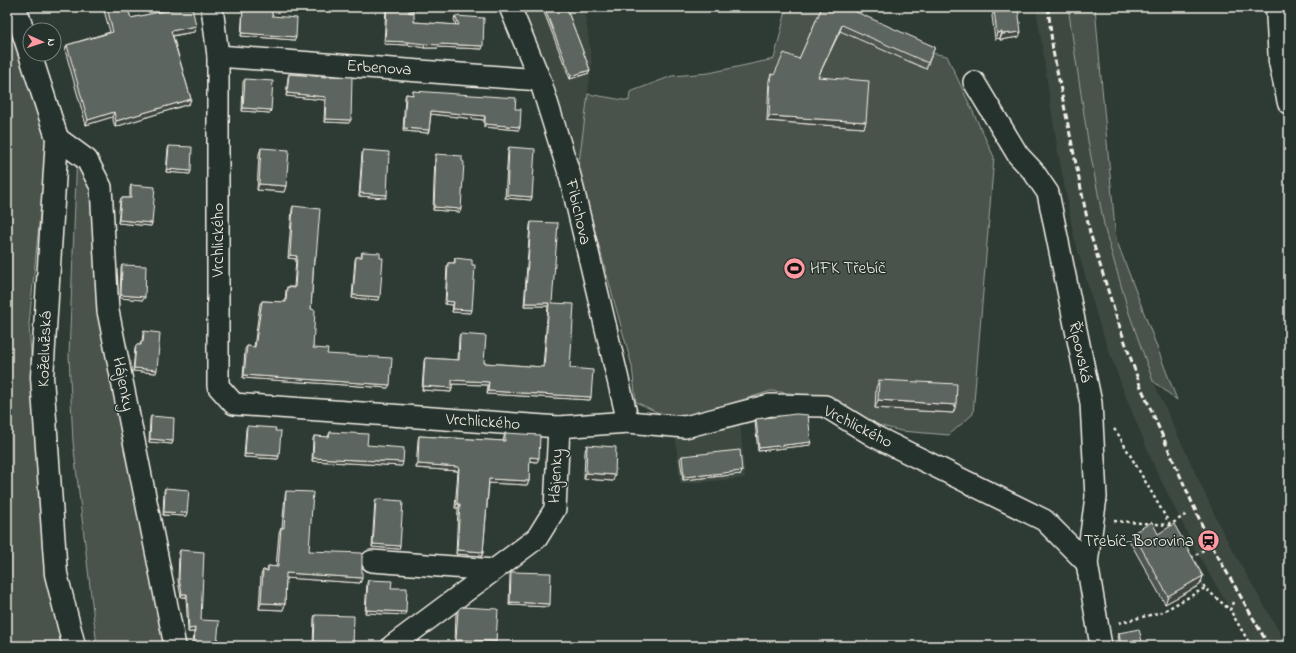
<svg xmlns="http://www.w3.org/2000/svg" width="1296" height="653" font-family="'Indie Flower',sans-serif">
  <style>
    .built { fill: #3c4841 }
    .green { fill: #48524c; stroke: #9ea29a }
    .lines { fill: none; stroke-linecap: round; stroke-linejoin: round }
    .minor-casing { stroke: #f4f1e8; stroke-width: 24 }
    .secondary-casing { stroke: #f4f1e8; stroke-width: 25 }
    .primary-casing { stroke: #f4f1e8; stroke-width: 25 }
    .path { stroke: #f4f1e8; stroke-width: 2.5; stroke-dasharray: 3 3; stroke-linecap: butt }
    .minor { stroke: #26332d; stroke-width: 21 }
    .secondary { stroke: #26332d; stroke-width: 22 }
    .primary { stroke: #26332d; stroke-width: 22 }
    .rail { stroke: #f4f1e8; stroke-width: 3; stroke-dasharray: 6 3; stroke-linecap: butt }
    .wall { fill: #4f5751; stroke: #f4f1e8 }
    .shaded-wall { fill: #404742; stroke: #f4f1e8 }
    .building { fill: #5c655e; stroke: #f4f1e8 }
    .labels { text-anchor: middle; dominant-baseline: central; stroke-width: 3; stroke-linejoin: round; paint-order: stroke }
    .street-label { font-size: 17px; fill: #f4f1e8; stroke: #26332d }
    .poi-label { font-size: 17px; fill: #f4f1e8; stroke: #26332d; text-anchor: start }
  </style>
  <rect width="100%" height="100%" fill="#2e3b34"/>
  <filter id="ink" filterUnits="userSpaceOnUse"><feTurbulence type="fractalNoise" baseFrequency=".025" numOctaves="2"/><feDisplacementMap in="SourceGraphic" scale="8" xChannelSelector="R" yChannelSelector="G"/><feConvolveMatrix kernelMatrix="1 2 1 2 8 2 1 2 1" color-interpolation-filters="sRGB"/></filter>
  <g filter="url(#ink)">
    <g class="built">
      <polygon points="510,7 584,7 592,62 578,170"/>
      <polygon points="1036,7 1068,7 1088,141 1105,230 1129,313 1153,381 1223,533 1287,646 1251,646 1195,549 1155,468 1124,392 1099,323 1074,237 1057,146"/>
      <polygon points="740,423 745,478 680,484 675,431"/>
    </g>
    <g class="green">
      <polygon points="7,7 57,138 43,184 29,324 42,524 61,646 7,646"/>
      <polygon points="787,7 830,7 932,53 947,56 994,157 973,414 949,435 901,431 859,420 807,395 771,391 689,416 667,417 636,402 632,366 578,170 588,94 629,101 630,92 672,76 709,73 774,59"/>
      <polygon points="1068,7 1095,7 1102,88 1116,239 1177,400 1153,381 1129,313 1105,230 1088,141"/>
      <polygon points="77,153 87,160 108,311 175,646 97,646 73,442 69,355"/>
    </g>
    <g class="lines">
      <defs>
        <g id="minor">
          <polyline points="212,7 218,56 218,386 234,404 559,427 628,422 685,427 770,405 825,406 874,436 1044,520 1087,563"/>
          <polyline points="510,7 540,80 570,176 628,422"/>
          <polyline points="218,56 540,80"/>
          <polyline points="974,82 1018,155 1033,171 1048,193 1091,403 1096,497 1087,563 1101,646"/>
          <polyline points="57,138 87,160 101,187 108,311 175,646"/>
          <polyline points="372,561 494,570"/>
          <polyline points="392,646 537,538 555,509 559,427"/>
        </g>
        <g id="secondary">
          <polyline points="15,7 30,53"/>
          <polyline points="30,54 57,138 42,377 56,574 74,646"/>
        </g>
        <polyline id="primary" points="1277,7 1280,62 1289,103"/>
      </defs>
      <use href="#minor" class="minor-casing"/>
      <use href="#secondary" class="secondary-casing"/>
      <use href="#primary" class="primary-casing"/>
      <g class="path">
        <polyline points="1114,429 1118,434 1172,528"/>
        <polyline points="1114,521 1170,525 1188,513"/>
        <polyline points="1191,558 1205,549"/>
        <polyline points="1200,580 1205,588 1230,610"/>
        <polyline points="1233,602 1230,610 1251,646"/>
        <polyline points="1119,623 1162,612 1205,588"/>
      </g>
      <use href="#minor" class="minor"/>
      <use href="#secondary" class="secondary"/>
      <use href="#primary" class="primary"/>
      <polyline class="rail" points="1048,7 1053,51 1090,233 1116,316 1140,385 1209,541 1269,646"/>
    </g>
    <g class="wall">
      <polygon points="103,7 127,7 131,18 170,10 170,7 192,7 194,32 173,36 191,99 189,104 115,127 112,117 86,125 65,50 67,45 110,32"/>
      <polygon points="243,7 272,7 272,16 296,37 295,40 241,36"/>
      <polygon points="386,7 414,7 413,12 414,22 456,25 454,19 455,16 483,46 482,49 438,47 438,48 424,48 408,45 384,44"/>
      <polygon points="542,7 566,7 590,70 589,73 570,79"/>
      <polygon points="822,7 935,47 926,69 840,31 818,77 866,122 864,128 767,121 769,80 771,74 774,75 799,59"/>
      <polygon points="994,10 1019,37 1000,40 1000,38 995,39 992,16"/>
      <polygon points="289,74 326,77 349,123 324,122 325,100 286,96 288,77"/>
      <polygon points="245,79 270,113 242,111 243,82"/>
      <polygon points="413,91 515,109 519,130 484,127 484,120 431,114 429,130 428,133 403,131 405,97 406,94 412,95"/>
      <polygon points="169,146 190,174 166,172 168,149"/>
      <polygon points="509,147 532,197 531,200 505,198 508,150"/>
      <polygon points="261,148 286,186 284,192 257,190 259,154"/>
      <polygon points="363,150 387,195 386,198 359,196 362,153"/>
      <polygon points="436,154 460,212 433,210 435,157"/>
      <polygon points="131,185 152,223 151,226 118,223 120,201 121,198 130,198 130,188"/>
      <polygon points="293,206 316,257 315,260 314,260 311,309 313,348 327,354 388,388 243,378 245,349 247,346 254,347 260,304 262,301 285,302 286,290 287,287 294,287 296,259 288,258 292,209"/>
      <polygon points="531,222 552,303 570,368 591,397 590,400 487,394 488,385 452,384 452,388 451,392 422,390 424,361 425,358 458,360 459,337 460,334 484,363 543,367 548,306 524,306 530,225"/>
      <polygon points="362,252 379,300 352,298 355,260 356,257 361,257"/>
      <polygon points="455,258 471,313 452,312 453,305 445,304 447,266 448,263 454,263"/>
      <polygon points="122,265 145,297 143,300 120,298 121,268"/>
      <polygon points="144,331 156,373 133,371 135,348 136,345 140,345 141,341 142,341 143,334"/>
      <polygon points="879,380 956,405 953,413 875,408 876,388"/>
      <polygon points="151,416 173,441 172,444 149,442 150,419"/>
      <polygon points="756,419 810,445 758,451 755,422"/>
      <polygon points="247,426 279,456 278,459 244,457 246,429"/>
      <polygon points="330,432 367,445 402,466 312,461 313,439 314,436 328,437"/>
      <polygon points="505,433 539,458 537,462 529,461 529,481 527,485 489,483 483,552 482,556 456,554 458,508 455,508 458,471 416,468 418,440 419,436 503,441"/>
      <polygon points="587,445 613,481 584,479 585,451"/>
      <polygon points="682,456 742,471 741,474 683,480 680,459"/>
      <polygon points="165,488 186,516 163,515 164,491"/>
      <polygon points="286,491 309,551 362,578 360,583 286,578 285,604 283,610 259,609 261,575 263,570 267,571 268,566 276,567 279,533 281,528 282,528 285,496"/>
      <polygon points="376,499 399,549 372,547 375,502"/>
      <polygon points="1133,533 1203,576 1200,585 1165,604 1130,542"/>
      <polygon points="180,550 201,620 217,646 193,646 194,632 188,632 186,597 181,597 178,581 179,553"/>
      <polygon points="511,572 549,607 509,605 510,575"/>
      <polygon points="368,580 391,588 405,615 365,613 367,583"/>
      <polygon points="458,610 495,644 455,643 456,613"/>
      <polygon points="315,615 353,646 313,646 314,618"/>
      <polygon points="1119,633 1143,646 1120,646 1118,636"/>
    </g>
    <g class="shaded-wall">
      <polygon points="842,25 840,31 815,83 818,77"/>
      <polygon points="196,26 194,32 170,36 171,31"/>
      <polygon points="1002,32 1000,38 995,39 997,33"/>
      <polygon points="1021,32 1019,37 1000,40 1002,34"/>
      <polygon points="242,33 296,37 295,40 241,36"/>
      <polygon points="385,41 409,42 408,45 384,44"/>
      <polygon points="425,44 439,44 483,46 482,49 438,47 438,48 424,48"/>
      <polygon points="590,70 589,73 570,79 571,76"/>
      <polygon points="287,93 326,97 325,100 286,96"/>
      <polygon points="191,99 189,104 115,127 116,121"/>
      <polygon points="243,108 271,110 270,113 242,111"/>
      <polygon points="431,111 485,116 484,120 430,114"/>
      <polygon points="114,112 112,117 86,125 88,120"/>
      <polygon points="769,116 866,122 864,128 767,121"/>
      <polygon points="325,119 351,120 349,123 324,122"/>
      <polygon points="485,124 520,127 519,130 484,127"/>
      <polygon points="404,128 429,130 428,133 403,131"/>
      <polygon points="167,169 191,171 190,174 166,172"/>
      <polygon points="259,184 286,186 284,192 257,190"/>
      <polygon points="360,193 387,195 386,198 359,196"/>
      <polygon points="507,195 532,197 531,200 505,198"/>
      <polygon points="434,207 461,209 460,212 433,210"/>
      <polygon points="119,220 152,223 151,226 118,223"/>
      <polygon points="290,255 297,256 296,259 288,258"/>
      <polygon points="121,295 145,297 143,300 120,298"/>
      <polygon points="353,295 380,297 379,300 352,298"/>
      <polygon points="446,301 454,302 453,305 445,304"/>
      <polygon points="525,303 549,303 548,306 524,306"/>
      <polygon points="453,309 472,310 471,313 452,312"/>
      <polygon points="134,368 157,370 156,373 133,371"/>
      <polygon points="244,375 390,385 388,388 243,378"/>
      <polygon points="452,380 489,382 488,385 451,384"/>
      <polygon points="423,386 452,388 451,392 422,390"/>
      <polygon points="488,391 591,397 590,400 487,394"/>
      <polygon points="878,400 956,405 953,413 875,408"/>
      <polygon points="150,439 173,441 172,444 149,442"/>
      <polygon points="811,442 810,445 758,451 759,448"/>
      <polygon points="245,454 279,456 278,459 244,457"/>
      <polygon points="530,457 539,458 537,462 528,461"/>
      <polygon points="313,458 403,462 402,466 312,461"/>
      <polygon points="418,464 459,467 458,471 416,468"/>
      <polygon points="742,471 741,474 683,480 684,477"/>
      <polygon points="586,473 615,475 613,481 584,479"/>
      <polygon points="489,479 529,481 527,485 488,483"/>
      <polygon points="457,504 460,504 458,508 455,508"/>
      <polygon points="164,512 187,513 186,516 163,515"/>
      <polygon points="373,544 400,546 399,549 372,547"/>
      <polygon points="457,550 483,552 482,556 456,554"/>
      <polygon points="286,573 362,578 360,583 284,578"/>
      <polygon points="1203,576 1200,585 1165,604 1168,596"/>
      <polygon points="182,594 187,594 186,597 181,597"/>
      <polygon points="510,602 550,604 549,607 509,605"/>
      <polygon points="261,603 285,604 283,610 259,609"/>
      <polygon points="366,610 406,612 405,615 365,613"/>
      <polygon points="195,628 194,632 188,632 189,629"/>
      <polygon points="456,640 496,641 495,644 455,643"/>
    </g>
    <g class="building">
      <polygon points="107,7 127,7 131,18 173,9 172,7 192,7 196,26 171,31 191,99 116,121 114,112 88,120 67,45 113,32"/>
      <polygon points="243,7 272,7 272,16 297,18 296,37 242,33"/>
      <polygon points="387,7 414,7 414,10 408,12 414,13 414,22 459,25 455,16 484,18 483,46 439,44 439,45 425,44 409,42 385,41"/>
      <polygon points="544,7 566,7 590,70 571,76"/>
      <polygon points="822,7 845,7 935,47 928,63 842,25 818,77 869,81 866,122 769,116 771,74 774,75 784,53 799,59"/>
      <polygon points="1018,8 1021,32 1002,34 1002,32 997,33 994,10"/>
      <polygon points="289,74 327,77 327,76 352,77 351,120 325,119 326,97 287,93"/>
      <polygon points="245,79 273,81 271,110 243,108"/>
      <polygon points="413,91 516,98 515,109 521,109 520,127 485,124 485,116 431,111 429,130 404,128 406,94 413,95"/>
      <polygon points="169,146 192,147 191,171 167,169"/>
      <polygon points="509,147 535,149 532,197 507,195"/>
      <polygon points="261,148 289,150 286,186 259,184"/>
      <polygon points="363,150 389,152 387,195 360,193"/>
      <polygon points="436,154 462,156 462,161 464,162 461,209 434,207"/>
      <polygon points="131,185 155,187 152,223 119,220 121,198 131,198"/>
      <polygon points="293,206 320,209 316,257 314,257 311,309 315,310 313,348 328,349 327,354 392,358 390,385 244,375 247,346 255,347 262,301 286,302 287,287 295,288 297,256 290,255"/>
      <polygon points="531,222 558,223 552,303 574,304 570,368 593,370 591,397 488,391 489,382 452,380 452,388 423,386 425,358 459,360 460,334 486,336 484,363 544,367 549,303 525,303"/>
      <polygon points="362,252 380,253 380,258 383,258 380,297 353,295 356,257 362,257"/>
      <polygon points="455,258 472,260 472,265 475,265 472,310 453,309 454,302 446,301 448,263 455,263"/>
      <polygon points="122,265 146,266 145,297 121,295"/>
      <polygon points="144,331 160,333 157,370 134,368 136,345 141,345 141,341 143,342"/>
      <polygon points="879,380 957,384 956,405 878,400"/>
      <polygon points="796,414 808,415 811,442 759,448 756,419"/>
      <polygon points="151,416 174,418 173,441 150,439"/>
      <polygon points="247,426 276,428 275,431 281,431 279,456 245,454"/>
      <polygon points="330,432 368,434 367,445 404,448 403,462 313,458 314,436 329,437"/>
      <polygon points="505,433 540,435 539,458 530,457 529,481 489,479 483,552 457,550 460,504 457,504 459,467 418,464 419,436 505,441"/>
      <polygon points="587,445 616,447 615,475 586,473"/>
      <polygon points="740,450 742,471 684,477 682,456"/>
      <polygon points="165,488 189,490 187,513 164,512"/>
      <polygon points="286,491 313,492 309,551 362,553 362,578 286,573 285,604 261,603 263,570 268,571 268,566 278,567 281,528 284,528"/>
      <polygon points="376,499 403,501 400,546 373,544"/>
      <polygon points="1152,522 1158,534 1174,524 1203,576 1168,596 1133,533"/>
      <polygon points="180,550 204,552 201,620 219,621 217,646 194,646 195,628 189,629 187,594 182,594 179,578"/>
      <polygon points="511,572 551,573 550,604 510,602"/>
      <polygon points="368,580 392,581 391,588 407,588 406,612 366,610"/>
      <polygon points="461,607 498,609 496,641 456,640 458,610"/>
      <polygon points="315,615 354,616 353,646 314,646"/>
      <polygon points="1139,629 1143,646 1121,646 1119,633"/>
    </g>
  </g>
  <defs>
    <symbol id="stadium-disc" viewBox="-11 -11 22 22"><circle r="9.5" fill="#ff9aa2" stroke="#26332d"/><path d="M0-5a6.5 5 0 1 0 0 10a6.5 5 0 1 0 0-10ZM-3.5-1.8h7v3.6h-7Z" fill="#111"/></symbol>
    <symbol id="station-disc" viewBox="-11 -11 22 22"><circle r="9.5" fill="#ff9aa2" stroke="#26332d"/><path d="M-3-6H3Q5-6 5-4V2Q5 4 3 4L4.5 6H3L1.5 4h-3L-3 6H-4.5L-3 4Q-5 4-5 2V-4Q-5-6-3-6ZM-3.5-4v3h7v-3ZM-3.5 1v1.5H-2V1ZM2 1v1.5H3.5V1Z" fill="#111"/></symbol>
  </defs>
  <g fill-rule="evenodd">
    <use href="#stadium-disc" x="782" y="256" width="25" height="25"/>
    <use href="#station-disc" x="1196" y="528" width="25" height="25"/>
  </g>
  <g class="labels">
    <g class="street-label">
      <text transform="translate(379 68) rotate(4)">Erbenova</text>
      <text transform="translate(578 212) rotate(77)">Fibichova</text>
      <text transform="translate(218 240) rotate(-90)">Vrchlického</text>
      <text transform="translate(45 349) rotate(-88)">Koželužská</text>
      <text transform="translate(1080 352) rotate(78)">Řípovská</text>
      <text transform="translate(123 384) rotate(79)">Hájenky</text>
      <text transform="translate(483 422) rotate(4)">Vrchlického</text>
      <text transform="translate(858 427) rotate(27)">Vrchlického</text>
      <text transform="translate(556 476) rotate(-87)">Hájenky</text>
    </g>
    <g class="poi-label">
      <text x="810" y="268">HFK Třebíč</text>
      <text x="1194" y="541" text-anchor="end">Třebíč-Borovina</text>
    </g>
  </g>
  <rect width="1296" height="653" fill="none" stroke="#26332d" stroke-width="24"/>
  <rect x="12" y="12" width="1272" height="629" fill="none" stroke="#f4f1e8" stroke-width="1.5" filter="url(#ink)"/>
  <g transform="translate(42 42) rotate(93)"><circle r="19" fill="#26332d" stroke="#787f78"/>
  <path d="M0-3L7 15L0 10L-7 15Z" fill="#ff9aa2"/>
  <text y="-6" font-size="11" font-weight="bold" text-anchor="middle" fill="#f4f1e8">N</text>
  </g>
</svg>
